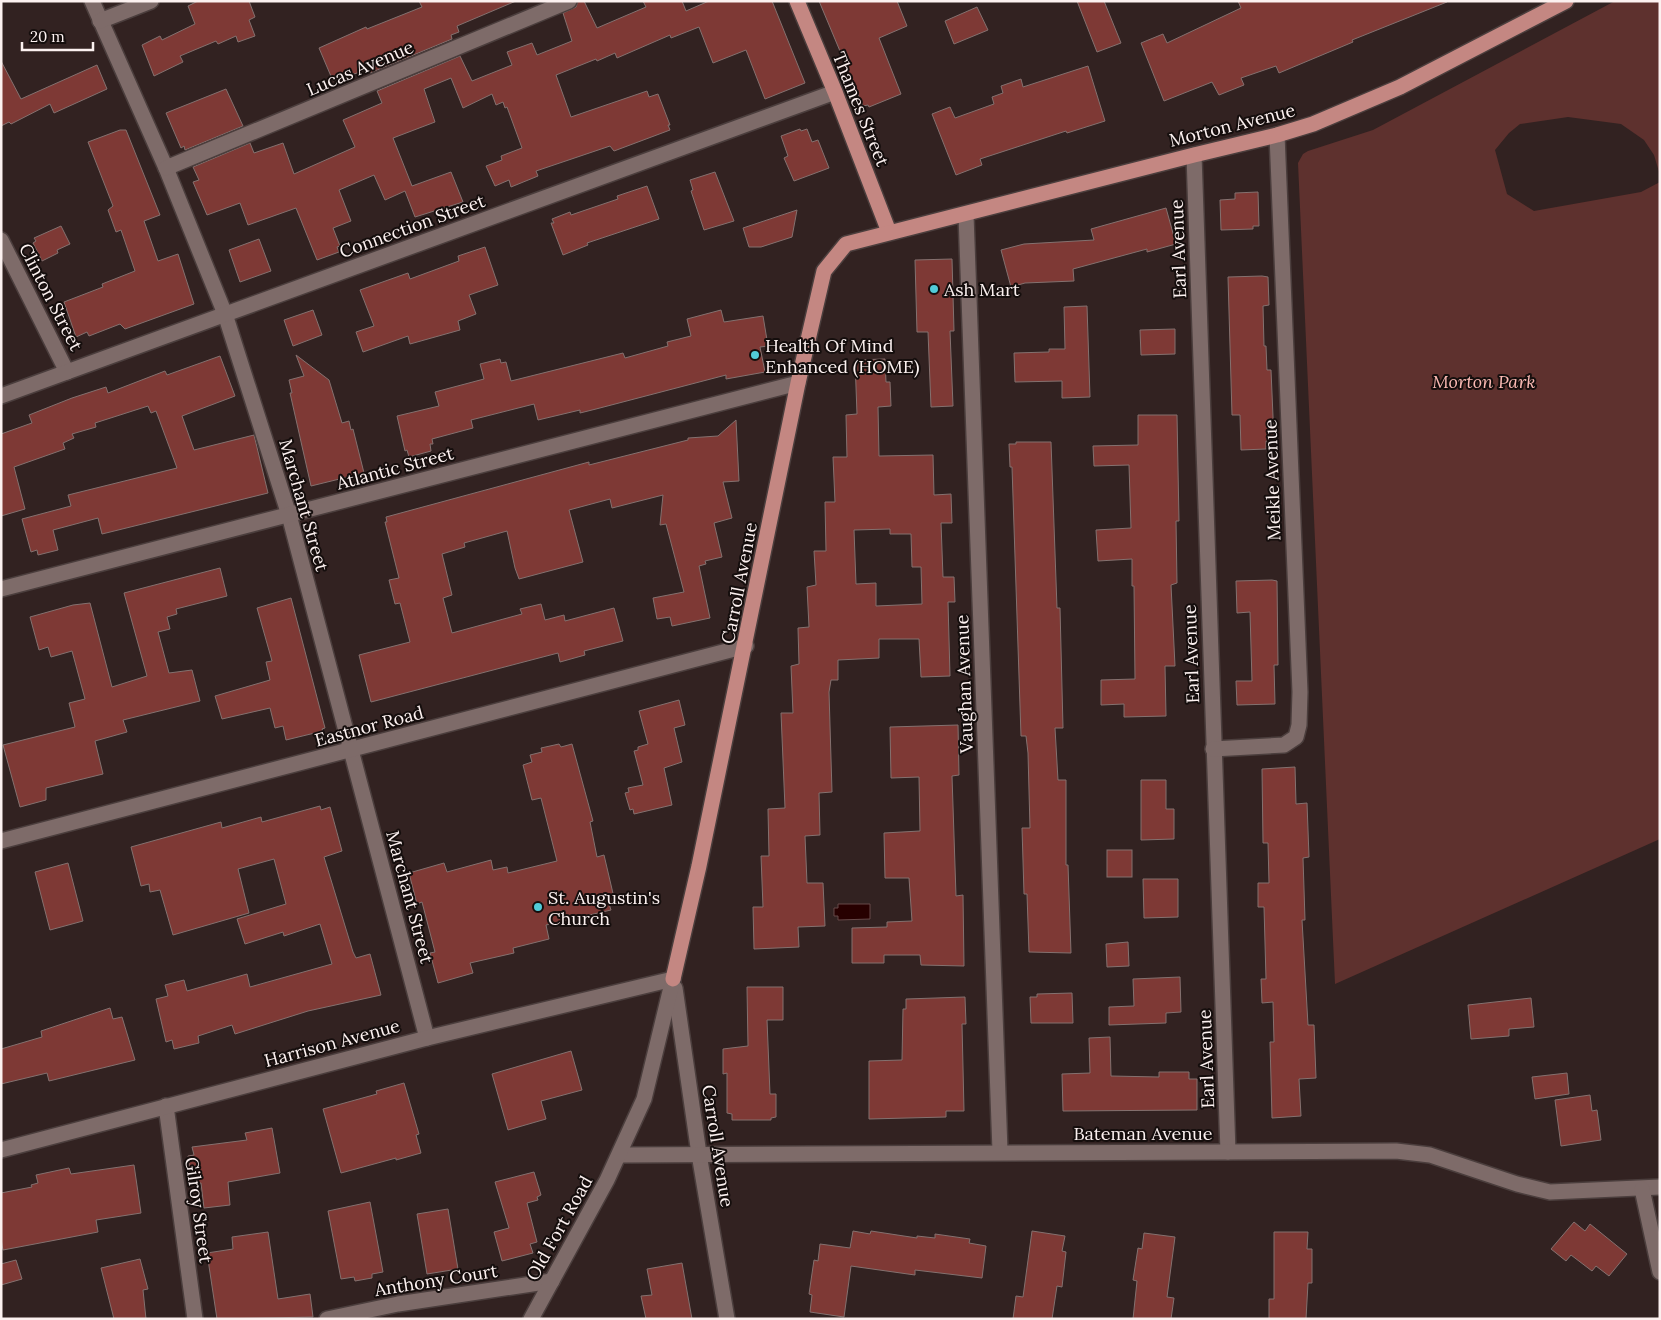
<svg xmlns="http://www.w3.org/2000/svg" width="1661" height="1320" font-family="Lora,serif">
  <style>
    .green { fill: #5e312e }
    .water { fill: #270000; stroke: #674848 }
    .building { fill: #7e3935; stroke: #84716f; fill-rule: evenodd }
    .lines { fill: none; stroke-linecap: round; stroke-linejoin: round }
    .minor-casing { stroke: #4b3e3d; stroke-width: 18 }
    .major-casing { stroke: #4b3e3d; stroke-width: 18 }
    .minor { stroke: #7e6b69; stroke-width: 15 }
    .major { stroke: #c48782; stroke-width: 15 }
    .poi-dot { fill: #52cbd8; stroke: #150e0d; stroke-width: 2 }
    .labels { text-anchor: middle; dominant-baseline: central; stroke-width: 4; stroke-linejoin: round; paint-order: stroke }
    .street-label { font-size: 18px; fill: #fcf1f0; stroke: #150e0d }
    .poi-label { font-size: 18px; fill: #fcf1f0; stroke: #150e0d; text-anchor: start }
    .park-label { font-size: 18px; font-style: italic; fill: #fbbab4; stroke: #150e0d }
  </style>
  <rect width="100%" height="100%" fill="#322221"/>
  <polygon class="green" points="1615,1 1660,1 1660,175 1654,155 1644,140 1621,124 1568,117 1520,124 1509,133 1495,150 1507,194 1534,211 1641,192 1660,182 1660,839 1335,984 1298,163 1303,154 1308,151 1373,130"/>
  <polygon class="water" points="838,904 870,904 870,919 838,920 838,916 834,916 834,908 838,908"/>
  <g class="building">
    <polygon points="198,1 249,1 255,17 249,20 255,36 238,42 236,36 218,44 216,41 180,56 183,62 154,76 142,45 160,36 162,40 195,24 188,6"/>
    <polygon points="419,1 516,1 457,26 459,32 451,35 452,39 370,73 369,69 333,81 319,48 366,27 367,29 422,7"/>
    <polygon points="578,1 584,1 597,28 646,7 643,1 682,1 686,11 709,1 772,1 805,83 765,99 746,50 713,63 699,27 671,38 670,35 617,58 615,53 597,61 596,59 556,75 571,117 647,91 649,97 658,94 670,125 668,125 670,130 614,151 610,146 536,171 538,176 511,187 509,180 495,186 486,166 502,160 501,156 522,148 507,107 505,108 503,102 496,105 492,94 463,108 451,78 424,89 435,122 393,138 412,186 451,172 463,202 415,217 405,191 385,200 374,175 339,190 351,221 333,228 340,246 337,247 339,252 317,260 296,208 248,225 240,203 207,215 193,182 199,180 193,167 250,143 254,153 283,143 294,174 355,147 343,120 382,103 377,91 460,56 472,81 512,65 507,52 532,43 537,55 572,41 563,13 576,7"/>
    <polygon points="819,1 897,1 907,26 879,38 901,94 869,107 868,105 863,106"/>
    <polygon points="1077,1 1104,1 1121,43 1097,52"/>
    <polygon points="1238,1 1446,1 1447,2 1352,40 1353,42 1279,73 1276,66 1241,78 1244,85 1219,95 1212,82 1164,101 1141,43 1163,34 1167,43 1241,8"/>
    <polygon points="977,7 988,30 954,44 945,21"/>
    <polygon points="1,61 21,99 97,65 107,89 54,113 50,104 11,124 9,122 1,126"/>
    <polygon points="1088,66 1105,121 1067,133 1066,131 980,159 982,165 956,175 932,114 950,107 955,118 994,104 992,97 1003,93 1001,86 1021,79 1023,87"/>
    <polygon points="226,89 243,126 185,150 184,146 181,148 166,113"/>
    <polygon points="800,129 801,131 807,129 812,142 818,140 829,168 794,181 784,158 788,156 781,136"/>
    <polygon points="120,130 126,130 160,215 144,221 158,261 178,254 194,304 125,329 120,324 89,336 87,332 76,337 64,302 103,287 102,284 135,271 121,230 116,232 108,210 113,206 88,142"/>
    <polygon points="715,172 734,221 704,230 691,191 693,190 690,180"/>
    <polygon points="647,186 659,219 587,243 588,245 563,255 551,223 554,223 552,219 570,212 571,215 618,199 617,196"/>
    <polygon points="1258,192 1259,226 1253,226 1253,229 1221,230 1220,200 1235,199 1235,193"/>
    <polygon points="1166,208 1176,244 1147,252 1147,249 1073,269 1074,281 1025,283 1011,287 1001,250 1024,244 1094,240 1091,229"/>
    <polygon points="797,210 792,237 761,247 749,247 743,228"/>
    <polygon points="61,226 70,244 57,250 58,253 42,261 33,243 36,241 34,238"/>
    <polygon points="259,239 271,271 240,282 229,250"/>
    <polygon points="485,247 498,285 469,295 476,314 458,321 460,330 410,344 408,336 363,352 356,332 374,326 360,290 408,273 410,279 459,261 458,256"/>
    <polygon points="952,259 954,331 950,331 953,406 931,407 928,332 917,332 915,260"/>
    <polygon points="1262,276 1268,277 1269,305 1263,306 1264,346 1266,346 1267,370 1271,370 1274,440 1266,441 1266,449 1241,450 1240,415 1232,415 1228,277"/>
    <polygon points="1087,306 1090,397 1062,398 1062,381 1015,382 1014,353 1049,352 1049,349 1065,349 1064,307"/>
    <polygon points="313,310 322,335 293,346 284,320"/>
    <polygon points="721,310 724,322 763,316 768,346 760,347 765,372 726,379 726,375 596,409 580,413 580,410 538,420 534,404 471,420 473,428 432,439 433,444 430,444 431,451 409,457 407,450 405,451 397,416 439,406 435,392 484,379 480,364 500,359 501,363 506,362 511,381 623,353 625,358 668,346 667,342 691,336 687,319"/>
    <polygon points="1175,329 1175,354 1141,355 1140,330"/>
    <polygon points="296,355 329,380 342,423 349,421 351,430 353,429 364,473 311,486 290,393 292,393 289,380 304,376"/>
    <polygon points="220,356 235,396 182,416 194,450 254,435 268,493 102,534 98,518 53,530 58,550 38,555 37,550 31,552 22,519 71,506 68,495 177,468 156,411 151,413 148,406 95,423 96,427 72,434 74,438 63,443 65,449 14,467 25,509 1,516 1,434 32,423 29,415 72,398 106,387 108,393 165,371 167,375"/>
    <path d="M885 359 886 382H890L891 406 878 407 879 456 933 455 934 495 951 494 952 523H941L943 577H954L955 602H948L950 676 921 677 919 639H879V658L838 660V680H831L829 692 832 792 819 793 820 835 805 836 807 883H823L825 926 798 927 799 947 754 949 753 907H763L761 856H769L768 809 785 808 781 713H793L791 666 799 664 798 628 809 627 807 587 816 585 814 551H826L825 502H835L833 457H847L846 415 857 414 855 360ZM890 529V534H911L912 567H921L922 604 876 606V583L856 584 854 530Z"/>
    <polygon points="1138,415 1177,415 1179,521 1176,521 1177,583 1171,585 1175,666 1165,666 1166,716 1124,717 1124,704 1101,705 1101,680 1135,679 1134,586 1132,586 1132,559 1098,561 1096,530 1131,528 1129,465 1094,466 1093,446 1138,445"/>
    <polygon points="736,420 739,481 723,482 732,518 714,523 722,557 705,561 706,564 699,566 710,618 672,626 670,617 657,619 653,598 684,592 666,524 660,525 663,495 612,508 610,499 569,510 583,562 519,579 515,568 507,531 464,543 465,547 442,554 452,595 443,598 452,633 522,614 520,609 541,604 545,620 564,615 565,621 614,608 623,641 584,651 585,655 560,662 558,653 371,702 359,655 410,642 400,603 395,604 389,580 399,578 385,522 387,522 386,517 589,462 589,465 688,440 688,438 718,436"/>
    <polygon points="1016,442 1051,442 1057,608 1060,608 1063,728 1055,728 1058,780 1066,780 1066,865 1068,865 1071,953 1029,952 1027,894 1024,894 1022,828 1030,828 1028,753 1026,736 1021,736 1012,467 1010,467 1009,444 1016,444"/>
    <polygon points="220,568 227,596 176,609 177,614 167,617 170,629 158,632 169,673 192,670 200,701 123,720 127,732 95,741 103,774 46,788 46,800 20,807 3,745 75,727 69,703 85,699 72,651 51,657 48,647 39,650 30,617 73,605 90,603 112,687 147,676 124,593"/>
    <polygon points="1272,580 1277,581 1278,665 1274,665 1275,704 1237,705 1236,681 1252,681 1250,612 1237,613 1236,581"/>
    <polygon points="291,598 325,728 322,729 323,731 286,740 283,726 275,728 270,708 222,719 215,696 270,680 266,662 272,661 257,608"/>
    <polygon points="679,700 685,725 674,728 682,762 664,768 672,805 634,814 633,809 630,810 625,793 629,792 628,788 643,785 634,751 638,750 638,747 648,744 639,711"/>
    <polygon points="958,725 959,775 952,776 956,896 963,895 964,966 921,965 920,955 884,955 884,963 852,963 852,928 887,927 887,922 912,921 909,878 885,878 884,833 920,831 919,777 891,778 890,727"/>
    <polygon points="559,744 561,747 572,744 593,821 590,822 597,857 604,855 615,902 609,904 611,910 546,925 549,939 513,948 514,953 470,963 473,973 438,983 430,953 435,952 422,902 417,904 409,873 444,863 447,872 491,860 493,870 507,867 508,873 557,861 541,798 532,800 523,765 532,762 530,755 542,752 541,748"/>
    <polygon points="1295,767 1296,804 1307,803 1309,857 1303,858 1305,920 1302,920 1308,1025 1314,1025 1316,1078 1299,1079 1301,1116 1272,1118 1270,1042 1274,1042 1273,1002 1262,1003 1261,979 1266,979 1264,907 1258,907 1258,883 1269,883 1268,843 1263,843 1262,769"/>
    <polygon points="1141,780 1166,780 1166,809 1174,809 1174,839 1141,840"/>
    <polygon points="320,806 321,810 330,807 342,851 324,857 353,952 356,958 370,954 381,995 308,1011 235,1034 232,1025 198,1036 199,1043 174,1049 172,1040 166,1042 156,999 168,996 165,985 184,980 187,991 247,974 250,987 332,964 320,924 284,936 283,932 245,944 237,919 286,904 274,859 238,869 249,913 173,935 160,890 150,892 149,884 141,886 131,847 221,822 222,828 261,817 262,822"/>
    <rect x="1107" y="850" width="25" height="27"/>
    <polygon points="68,863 83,921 50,930 35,872"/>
    <polygon points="1143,879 1178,879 1178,917 1144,918"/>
    <polygon points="1128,942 1129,966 1107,967 1106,944"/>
    <polygon points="1180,977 1181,1012 1166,1013 1166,1023 1109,1025 1109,1007 1134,1006 1133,979"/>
    <polygon points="747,987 783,987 783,1020 767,1020 770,1094 776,1094 776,1117 771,1118 771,1120 732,1120 732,1114 727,1113 727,1073 723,1074 723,1049 748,1046"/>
    <polygon points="1072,993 1073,1023 1031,1023 1030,997 1037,997 1037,994"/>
    <polygon points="965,997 966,1024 962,1024 964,1111 946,1111 946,1117 869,1119 869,1061 902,1060 903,1009 906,1009 906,999"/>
    <polygon points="1531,998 1534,1027 1509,1029 1509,1036 1471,1039 1468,1005"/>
    <polygon points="110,1008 113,1019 122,1017 135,1060 49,1081 47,1073 1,1084 1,1049 42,1037 41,1031"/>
    <polygon points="1110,1037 1111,1076 1159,1077 1159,1072 1189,1072 1189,1079 1197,1079 1197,1110 1063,1111 1062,1074 1090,1073 1089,1038"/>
    <polygon points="571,1051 582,1090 541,1101 546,1119 508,1130 492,1074"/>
    <polygon points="1567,1073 1569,1094 1535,1099 1532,1077"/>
    <polygon points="404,1083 419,1134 416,1135 421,1153 396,1160 396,1158 341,1173 323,1109 377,1094 376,1091"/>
    <polygon points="1590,1095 1592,1111 1597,1110 1601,1140 1561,1146 1555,1100"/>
    <polygon points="272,1128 280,1173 228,1182 230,1205 204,1208 201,1183 192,1183 188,1156 194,1155 192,1147 247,1140 245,1133"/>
    <polygon points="134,1165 141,1213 96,1220 98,1232 3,1250 1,1239 1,1193 32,1187 31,1185 38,1183 36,1175 69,1168 71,1174"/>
    <polygon points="534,1172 541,1195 537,1197 538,1200 527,1203 537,1242 530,1244 533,1253 502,1261 494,1232 509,1228 495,1182"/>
    <polygon points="370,1202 383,1272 372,1274 372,1278 355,1281 354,1277 341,1279 328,1211"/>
    <polygon points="448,1209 458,1269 427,1274 417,1214"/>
    <polygon points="1574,1222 1585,1231 1590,1224 1627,1254 1609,1276 1596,1266 1592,1271 1571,1255 1566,1261 1551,1249"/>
    <polygon points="853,1231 870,1234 871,1231 917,1238 917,1236 935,1238 935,1234 970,1239 969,1243 986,1246 982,1278 915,1270 915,1275 851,1266 844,1317 810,1312 812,1295 809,1294 814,1260 818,1261 820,1244 850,1248"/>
    <polygon points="1032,1231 1065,1236 1062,1251 1066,1252 1062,1287 1057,1286 1052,1319 1013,1319 1016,1296 1023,1297"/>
    <polygon points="268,1232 278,1299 310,1294 313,1317 217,1319 207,1253 233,1249 232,1237"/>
    <polygon points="1274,1232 1308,1232 1307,1249 1312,1249 1312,1283 1308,1283 1306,1319 1269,1319 1269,1299 1274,1299"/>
    <polygon points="1144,1233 1175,1237 1167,1297 1174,1298 1171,1319 1133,1319 1137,1281 1133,1280 1138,1248 1142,1249"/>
    <polygon points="140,1259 148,1289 143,1290 146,1319 114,1319 101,1268"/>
    <polygon points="16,1260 22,1279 1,1285 1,1264"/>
    <polygon points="682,1263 692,1319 646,1319 641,1296 652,1295 647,1269"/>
  </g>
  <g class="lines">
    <defs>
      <g id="minor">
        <polyline points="92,1 166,168 225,314 289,515 427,1038"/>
        <polyline points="100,21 151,1"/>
        <polyline points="1194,155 1228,1152"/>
        <polyline points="166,168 569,1"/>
        <polyline points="966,215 1000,1151"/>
        <polyline points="1,240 67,372"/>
        <polyline points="1,396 835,92"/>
        <polyline points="1,589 798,383"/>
        <polyline points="1213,749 1284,745 1296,737 1299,725 1300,692 1277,135"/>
        <polyline points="1,841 746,646"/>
        <polyline points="675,988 699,1154 727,1319"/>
        <polyline points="166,1106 195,1319"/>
        <polyline points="1,1150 427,1038 673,979"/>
        <polyline points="619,1155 1396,1151 1430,1155 1517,1184 1550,1192 1660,1187"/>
        <polyline points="1642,1189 1660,1272"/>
        <polyline points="327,1319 398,1304 552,1281"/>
        <polyline points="531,1319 607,1180 644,1099 673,979"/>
      </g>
      <g id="major">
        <polyline points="797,1 835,92 889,232"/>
        <polyline points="673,979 699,866 798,383 824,271 846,244 1194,155 1277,135 1313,124 1400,87 1566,1"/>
      </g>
    </defs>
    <use href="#minor" class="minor-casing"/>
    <use href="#major" class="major-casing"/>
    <use href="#minor" class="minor"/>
    <use href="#major" class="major"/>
  </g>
  <g class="poi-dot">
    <circle cx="934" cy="289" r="5"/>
    <circle cx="755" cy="355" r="5"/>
    <circle cx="538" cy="907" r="5"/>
  </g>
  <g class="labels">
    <g class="street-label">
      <text transform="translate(360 68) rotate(-23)">Lucas Avenue</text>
      <text transform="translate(861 109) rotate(68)">Thames Street</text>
      <text transform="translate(1232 125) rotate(-14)">Morton Avenue</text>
      <text transform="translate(412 226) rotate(-20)">Connection Street</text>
      <text transform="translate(1178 249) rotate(-92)">Earl Avenue</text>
      <text transform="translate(51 297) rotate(63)">Clinton Street</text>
      <text transform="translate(395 468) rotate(-15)">Atlantic Street</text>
      <text transform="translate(1272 480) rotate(-92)">Meikle Avenue</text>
      <text transform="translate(304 505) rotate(74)">Marchant Street</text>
      <text transform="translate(739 583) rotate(-79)">Carroll Avenue</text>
      <text transform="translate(1191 654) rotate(-92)">Earl Avenue</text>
      <text transform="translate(964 684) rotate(-92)">Vaughan Avenue</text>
      <text transform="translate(369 726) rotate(-15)">Eastnor Road</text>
      <text transform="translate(410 897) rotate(75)">Marchant Street</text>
      <text transform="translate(332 1043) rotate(-15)">Harrison Avenue</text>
      <text transform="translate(1206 1059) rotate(-92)">Earl Avenue</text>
      <text x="1143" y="1133">Bateman Avenue</text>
      <text transform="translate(718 1146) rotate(81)">Carroll Avenue</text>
      <text transform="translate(199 1210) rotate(82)">Gilroy Street</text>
      <text transform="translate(559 1228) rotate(-61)">Old Fort Road</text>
      <text transform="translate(436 1280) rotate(-9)">Anthony Court</text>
    </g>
    <g class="poi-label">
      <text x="944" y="289">Ash Mart</text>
      <text x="765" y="345">Health Of Mind<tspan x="765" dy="21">Enhanced (HOME)</tspan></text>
      <text x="548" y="897">St. Augustin's<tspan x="548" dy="21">Church</tspan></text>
    </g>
    <g class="park-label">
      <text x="1484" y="381">Morton Park</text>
    </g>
  </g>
  <rect width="1661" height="1320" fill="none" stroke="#fcf1f0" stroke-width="5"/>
  <path d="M22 42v8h71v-8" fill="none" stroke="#fcf1f0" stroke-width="2.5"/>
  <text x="30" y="42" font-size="15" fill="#fcf1f0" stroke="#150e0d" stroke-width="4" paint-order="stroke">20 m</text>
</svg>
